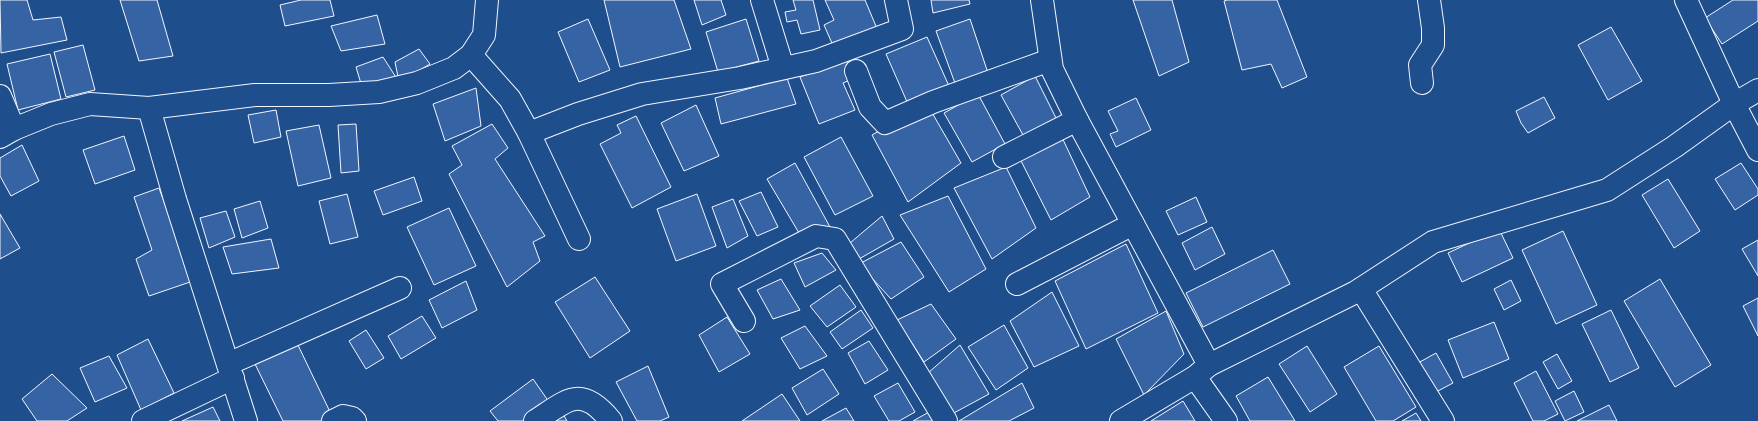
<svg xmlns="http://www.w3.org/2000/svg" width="1758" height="421" font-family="'Open Sans',sans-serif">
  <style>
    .building { fill: #3563a3; stroke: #f2f6ff }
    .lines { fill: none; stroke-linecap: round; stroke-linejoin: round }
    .minor-casing { stroke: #f2f6ff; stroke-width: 24 }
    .minor { stroke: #1f4e8c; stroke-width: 22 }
  </style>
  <rect width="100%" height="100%" fill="#1f4e8c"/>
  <g class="building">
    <polygon points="0,0 27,0 33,20 61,17 67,40 1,53"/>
    <polygon points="120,0 157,0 173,56 139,61"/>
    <polygon points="301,0 330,0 334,16 285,26 280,5"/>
    <polygon points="604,0 674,0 691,49 620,67"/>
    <polygon points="694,0 721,0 726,15 702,25"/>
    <polygon points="793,0 813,0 820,30 801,34 797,20 787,22 785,12 796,10"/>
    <polygon points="825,0 865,0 878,31 835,50 824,25 834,20"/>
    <polygon points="931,0 969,0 970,4 933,13"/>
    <polygon points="1133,0 1172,0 1189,62 1159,76"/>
    <polygon points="1227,0 1277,0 1307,77 1282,88 1271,64 1242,70 1224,1"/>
    <polygon points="1733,0 1758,0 1758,21 1722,44 1705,18"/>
    <polygon points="377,15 385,44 341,51 331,26"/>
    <polygon points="588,19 610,70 579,82 558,32"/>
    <polygon points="746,19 759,61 718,72 706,32"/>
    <polygon points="970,19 988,73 956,86 936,31"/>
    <polygon points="1611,27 1642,81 1608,100 1578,45"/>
    <polygon points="927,37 949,86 908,104 886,54"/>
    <polygon points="83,45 95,90 66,97 54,52"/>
    <polygon points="419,49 430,64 399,82 395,62"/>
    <polygon points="50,54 61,99 18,110 7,64"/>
    <polygon points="383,57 399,82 362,87 356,67"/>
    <polygon points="847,60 855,78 843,83 855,110 819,124 800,77"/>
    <polygon points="1035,76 1058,122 1023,135 1001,95"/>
    <polygon points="787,78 796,104 721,124 715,98"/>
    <polygon points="476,88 481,126 445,141 433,104"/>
    <polygon points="978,94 1005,144 972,162 944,113"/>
    <polygon points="1544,97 1555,118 1528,133 1521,123 1516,111"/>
    <polygon points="1136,98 1151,130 1116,147 1110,134 1118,131 1108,111"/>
    <polygon points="927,104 961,163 908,202 872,135"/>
    <polygon points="696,105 719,156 684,171 661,123"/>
    <polygon points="276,110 281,137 254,143 248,115"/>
    <polygon points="636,116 671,187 632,208 600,144 621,133 617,125"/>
    <polygon points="356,124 359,171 341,173 338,125"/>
    <polygon points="492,124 508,148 495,159 545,236 533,242 540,261 507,287 449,174 462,165 452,146"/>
    <polygon points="319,125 331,178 298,186 286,131"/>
    <polygon points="1059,131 1090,197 1051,220 1018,155"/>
    <polygon points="124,136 135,170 95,184 83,150"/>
    <polygon points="841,137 873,196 835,215 804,157"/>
    <polygon points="22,145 39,181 11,196 0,176 0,158"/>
    <polygon points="795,163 830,227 799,233 767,179"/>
    <polygon points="1741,163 1758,189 1758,195 1735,210 1715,179"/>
    <polygon points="1006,167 1036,228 992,259 954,188"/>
    <polygon points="414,177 422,201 383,215 374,191"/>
    <polygon points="1668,179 1700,231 1674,248 1642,195"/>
    <polygon points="159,188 193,281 149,296 136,259 152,250 134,197"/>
    <polygon points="761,192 778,227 757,236 739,201"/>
    <polygon points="347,194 358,237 330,244 319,201"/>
    <polygon points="697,194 716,246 676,261 657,209"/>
    <polygon points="948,196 986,269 949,292 900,215"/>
    <polygon points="1196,197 1207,222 1178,235 1166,211"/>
    <polygon points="733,199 748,236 727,248 712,207"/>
    <polygon points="260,201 268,228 242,238 234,209"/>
    <polygon points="449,208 476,266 434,285 407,227"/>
    <polygon points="226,211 235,237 209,248 200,218"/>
    <polygon points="0,214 20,248 0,259"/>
    <polygon points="882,216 894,239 859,259 850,243"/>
    <polygon points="1212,227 1225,254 1195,270 1182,243"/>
    <polygon points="1499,229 1513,258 1462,282 1448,253"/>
    <polygon points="1563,231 1597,305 1556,324 1522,250"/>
    <polygon points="271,239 279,268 232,274 223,247"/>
    <polygon points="1758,240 1758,276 1742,249"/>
    <polygon points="901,242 924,277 891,299 859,264"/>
    <polygon points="1126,244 1158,313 1086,349 1055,281"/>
    <polygon points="1273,250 1290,284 1203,327 1186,293"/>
    <polygon points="822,253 836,270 805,287 794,263"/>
    <polygon points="595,277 630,331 590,358 555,302"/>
    <polygon points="781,279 800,310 773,319 757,290"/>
    <polygon points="1660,279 1711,365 1675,387 1624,301"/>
    <polygon points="1511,280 1521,301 1504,310 1494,289"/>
    <polygon points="466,281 477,310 442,328 429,300"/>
    <polygon points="840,285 856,307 827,327 810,306"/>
    <polygon points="1052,292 1079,346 1034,367 1010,321"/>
    <polygon points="1758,298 1758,336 1743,306"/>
    <polygon points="931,304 956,339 924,362 897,320"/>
    <polygon points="861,310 873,328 842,349 830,332"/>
    <polygon points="1611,310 1639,368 1610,382 1582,324"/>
    <polygon points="1166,311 1184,354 1144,395 1116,339"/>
    <polygon points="422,316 436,338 401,359 388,336"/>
    <polygon points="727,317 750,354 719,372 699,335"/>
    <polygon points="1494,322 1509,359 1463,378 1448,340"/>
    <polygon points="1004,325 1028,368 996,390 968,347"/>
    <polygon points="805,326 827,356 800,369 781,338"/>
    <polygon points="366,330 384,358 366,369 349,341"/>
    <polygon points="148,339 174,393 141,410 117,355"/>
    <polygon points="296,341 332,416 322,421 283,421 254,362"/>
    <polygon points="869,341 888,370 865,384 848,353"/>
    <polygon points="960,345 989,394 952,414 928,373"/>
    <polygon points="1307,346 1337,394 1310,412 1279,364"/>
    <polygon points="1379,346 1416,407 1393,421 1376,421 1344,367"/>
    <polygon points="1436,353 1453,383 1434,393 1418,363"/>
    <polygon points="1557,354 1572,381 1558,389 1543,362"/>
    <polygon points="109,356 127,388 95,402 80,368"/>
    <polygon points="648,366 669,417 660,421 637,421 616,382"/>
    <polygon points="823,369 839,394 807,415 792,388"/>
    <polygon points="1536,371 1558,414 1544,421 1533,421 1514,383"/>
    <polygon points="52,374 87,408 67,421 37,421 22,399"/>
    <polygon points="1268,377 1295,421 1250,421 1236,396"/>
    <polygon points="533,379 549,402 525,421 498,421 490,411"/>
    <polygon points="898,383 915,412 899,421 889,421 874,396"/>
    <polygon points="1022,383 1034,408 1009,421 959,421"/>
    <polygon points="1574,391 1584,412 1565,421 1555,401"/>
    <polygon points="782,394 800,421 742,421"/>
    <polygon points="1183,401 1195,421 1151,421"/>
    <polygon points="1609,405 1617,421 1577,421"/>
    <polygon points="213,407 220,421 182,421"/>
    <polygon points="846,408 854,421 822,421"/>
    <polygon points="929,412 934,421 913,421"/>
    <polygon points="1416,413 1421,421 1402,421"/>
    <polygon points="563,414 567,421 553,421"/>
  </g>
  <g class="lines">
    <defs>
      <g id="minor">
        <polyline points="762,0 783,68"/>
        <polyline points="1042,0 1052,69 1077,120 1209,365"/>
        <polyline points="1686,0 1734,104 1758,150"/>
        <polyline points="471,55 510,99 529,133 579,239"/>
        <polyline points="856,71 870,107 885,123 933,102 1050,60"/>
        <polyline points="1422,83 1420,65 1433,45 1433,28 1429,0"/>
        <polyline points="0,96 14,129"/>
        <polyline points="149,108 175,199 246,421"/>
        <polyline points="529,133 578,114 642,94 740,78 816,61 902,29 896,0"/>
        <polyline points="0,137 14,129 51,114 90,104 149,108 255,95 329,95 379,92 417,83 454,68 471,55 484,35 487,0"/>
        <polyline points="1004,157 1077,120"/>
        <polyline points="1017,284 1133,224"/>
        <polyline points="1361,289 1443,421"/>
        <polyline points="744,321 722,284 816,236 835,239 946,421"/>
        <polyline points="228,364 400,288"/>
        <polyline points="1195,377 1226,421"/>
        <polyline points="143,421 233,378"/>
        <polyline points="333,421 343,416 352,418 355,421"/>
        <path d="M535 421C568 400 581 384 611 421"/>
        <polyline points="1121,421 1195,377 1209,365 1356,292 1433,242 1607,190 1674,147 1734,104 1758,90"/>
      </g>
    </defs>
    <use href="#minor" class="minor-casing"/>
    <use href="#minor" class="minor"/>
  </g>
</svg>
